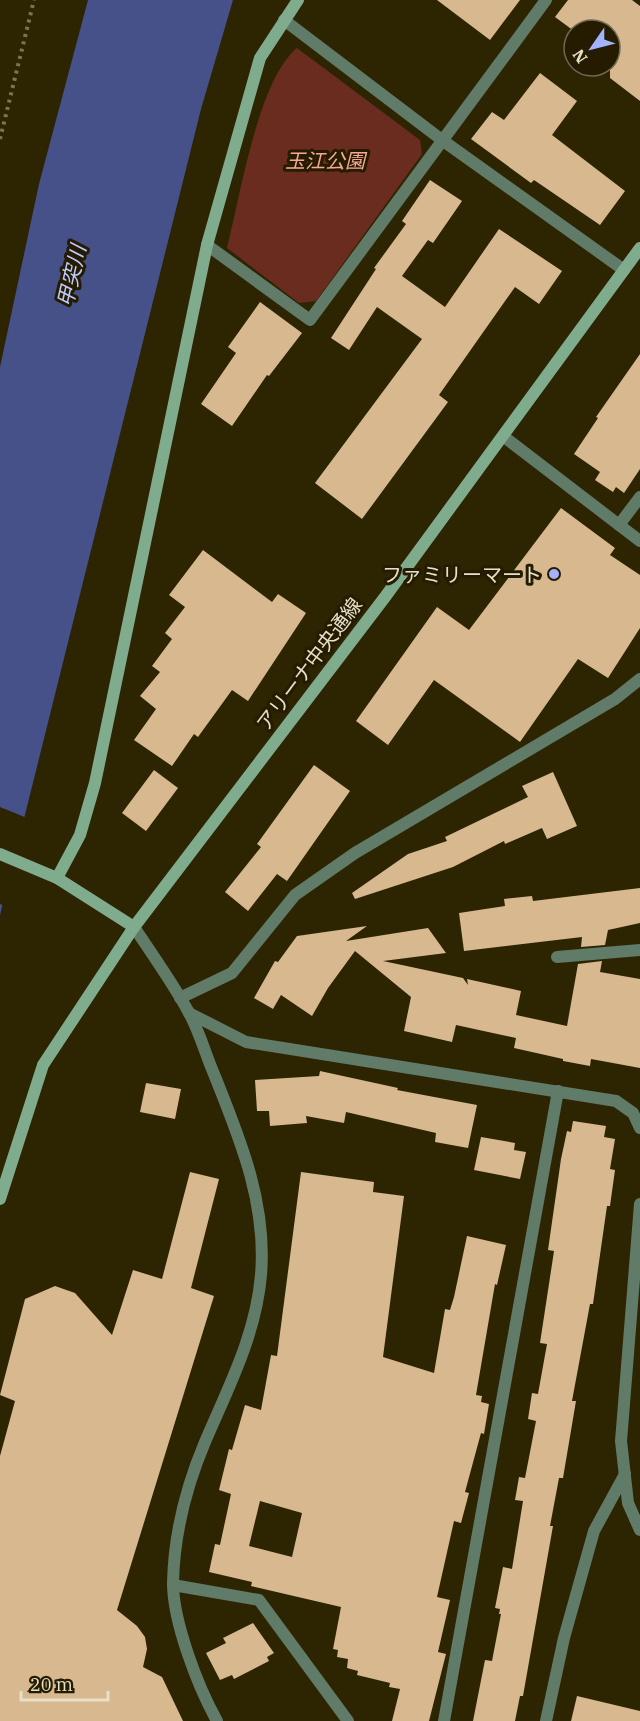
<svg xmlns="http://www.w3.org/2000/svg" width="640" height="1721" font-family="'IBM Plex Serif','Noto Sans JP',serif">
  <style>
    .green { fill: #6a2c1e }
    .water { fill: #465089 }
    .pier { fill: #2d2402 }
    .building { fill: #d7b88f; fill-rule: evenodd }
    .lines { fill: none; stroke-linecap: round; stroke-linejoin: round }
    .path { stroke: #7c7457; stroke-width: 4; stroke-dasharray: 3 4.5; stroke-linecap: butt }
    .street { stroke: #607b68; stroke-width: 12 }
    .secondary { stroke: #80ac8e; stroke-width: 12 }
    .poi-dot { fill: #a2b2fd; stroke: #241b00; stroke-width: 2 }
    .labels { text-anchor: middle; dominant-baseline: central; stroke-width: 6; stroke-linejoin: round; paint-order: stroke }
    .park-label { font-size: 20px; font-style: italic; fill: #f7a793; stroke: #241b00 }
    .poi-label { font-size: 20px; fill: #e6e0c8; stroke: #241b00; text-anchor: end }
    .street-label { font-size: 20px; fill: #e6e0c8; stroke: #241b00 }
    .water-label { font-size: 21px; font-style: italic; fill: #bdcafe; stroke: #241b00 }
  </style>
  <rect width="100%" height="100%" fill="#2d2402"/>
  <path class="green" d="M297 48 420 140 422 154 316 301 299 303 227 248C240 197 258 80 297 48Z"/>
  <polygon class="water" points="88,0 233,0 201,109 0,915 0,367 39,184"/>
  <polygon class="pier" points="0,807 27,818 5,906 0,904"/>
  <g class="building">
    <polygon points="437,0 520,0 490,40"/>
    <polygon points="568,0 632,0 640,6 640,101 610,78 610,30 574,31 555,17"/>
    <polygon points="540,73 577,101 552,135 625,191 600,225 534,180 531,183 471,139 492,112 504,120"/>
    <polygon points="430,180 462,201 433,243 428,240 402,276 445,307 499,229 562,271 539,304 515,287 439,395 448,402 362,519 315,483 422,339 377,307 349,350 331,338 376,269 374,268 406,224 402,221"/>
    <polygon points="260,302 302,333 269,376 267,375 232,426 201,404 236,353 228,347"/>
    <polygon points="640,354 640,469 624,493 616,487 613,492 595,480 600,472 574,454 598,418 596,417"/>
    <polygon points="561,508 615,548 610,555 640,575 640,628 608,678 578,659 520,742 434,680 388,745 356,721 437,607 469,630"/>
    <polygon points="203,550 272,602 278,594 306,613 248,701 232,690 198,737 194,734 172,766 134,740 156,709 140,696 160,672 152,666 172,639 165,633 185,607 169,595"/>
    <polygon points="314,765 350,791 287,881 277,874 248,911 225,892 261,847 257,844"/>
    <polygon points="154,770 178,788 146,831 122,813"/>
    <polygon points="553,772 577,826 547,839 542,828 505,844 504,841 453,867 355,899 352,893 408,854 447,841 445,837 528,797 522,786"/>
    <polygon points="640,888 640,923 608,930 605,945 581,947 582,937 464,951 459,913 505,906 504,899 532,896 533,901"/>
    <polygon points="367,926 346,941 428,928 446,953 383,961 463,978 468,985 467,979 521,991 516,1015 567,1026 578,964 602,961 600,972 640,979 640,1068 591,1059 590,1066 563,1061 563,1059 514,1048 516,1038 456,1025 452,1042 404,1031 411,997 355,951 328,988 312,1016 281,995 273,1009 254,998 275,961 278,962 297,936"/>
    <polygon points="320,1071 398,1088 397,1090 477,1105 468,1148 435,1142 436,1133 346,1112 344,1123 306,1116 307,1123 270,1126 269,1111 257,1111 255,1080 319,1076"/>
    <polygon points="146,1083 181,1089 175,1119 140,1112"/>
    <polygon points="573,1121 606,1126 604,1137 615,1139 610,1169 615,1170 610,1206 607,1206 593,1304 590,1304 572,1401 576,1401 563,1478 559,1478 550,1526 553,1526 523,1696 520,1696 515,1721 473,1721 485,1660 492,1661 501,1614 499,1614 500,1609 495,1608 503,1567 512,1569 523,1501 515,1500 519,1477 525,1478 536,1421 528,1419 532,1393 538,1394 547,1344 540,1343 554,1251 548,1250 561,1159 567,1131 571,1132"/>
    <polygon points="481,1137 515,1143 514,1150 526,1152 520,1179 474,1170"/>
    <polygon points="190,1172 219,1179 191,1288 214,1296 117,1610 137,1626 145,1637 147,1649 143,1667 162,1677 183,1721 0,1721 0,1456 15,1401 0,1395 25,1299 55,1286 75,1293 112,1335 133,1270 162,1279"/>
    <path d="M301 1172 374 1182 373 1192 404 1196 383 1357 434 1373 445 1309 450 1310 454 1297 467 1236 506 1245 497 1285 495 1284 476 1395 482 1396 481 1402 489 1404 484 1434 481 1433 465 1492 469 1493 461 1523 454 1521 437 1597 450 1600 438 1652 446 1654 429 1721H392L400 1689 389 1687 390 1683 357 1675 358 1671 347 1668 348 1659 337 1657 338 1650 333 1649 341 1607 251 1586 252 1582 209 1572 215 1544 220 1545 231 1494 219 1490 229 1449 232 1450 245 1405 261 1410 271 1355 277 1356ZM260 1501 302 1513 292 1557 249 1546Z"/>
    <polygon points="253,1623 274,1653 267,1657 269,1661 234,1679 232,1675 220,1680 206,1653 226,1643 223,1638"/>
    <polygon points="577,1696 640,1711 640,1721 571,1721"/>
  </g>
  <g class="lines">
    <polyline class="path" points="0,139 34,0"/>
    <g class="street">
      <polyline points="284,20 442,140 624,270"/>
      <polyline points="207,245 310,320 546,0"/>
      <polyline points="503,436 640,541"/>
      <polyline points="619,525 640,497"/>
      <path d="M134 927C152 954 172 982 188 1011 199 1030 205 1053 214 1074 240 1139 267 1203 261 1275 256 1335 228 1388 205 1442 186 1487 174 1534 173 1583 173 1622 198 1687 217 1721"/>
      <polyline points="557,957 640,950"/>
      <polyline points="180,998 232,973 295,895 355,853 615,699 640,679"/>
      <polyline points="189,1013 246,1042 616,1101 633,1113 640,1128"/>
      <polyline points="640,1204 621,1441 628,1503 640,1530"/>
      <polyline points="173,1585 259,1600 348,1721"/>
      <polyline points="444,1721 558,1091"/>
      <polyline points="546,1721 564,1638 594,1531 625,1474"/>
    </g>
    <g class="secondary">
      <polyline points="0,854 57,878 134,927"/>
      <polyline points="57,878 80,835 95,783 207,245 260,58 298,0"/>
      <polyline points="0,1199 43,1065 134,927 385,597 640,248"/>
    </g>
  </g>
  <circle class="poi-dot" cx="554" cy="574" r="6"/>
  <g class="labels">
    <g class="park-label">
      <text x="325" y="160">玉江公園</text>
    </g>
    <g class="poi-label">
      <text x="542" y="574">ファミリーマート</text>
    </g>
    <g class="street-label">
      <text transform="translate(309 664) rotate(-53)">アリーナ中央通線</text>
    </g>
    <g class="water-label">
      <text transform="translate(71 276) rotate(-77)">甲突川</text>
    </g>
  </g>
  <g transform="translate(592 48) rotate(235)"><circle r="28" fill="#241b00" stroke="#726a50" stroke-width="1.5"/>
  <path d="M0-4.5L10 22L0 15L-10 22Z" fill="#a2b2fd"/>
  <text y="-9" font-size="16" font-weight="bold" text-anchor="middle" fill="#e6e0c8">N</text>
  </g>
  <path d="M21 1691v9h87v-9" fill="none" stroke="#e6e0c8" stroke-width="3"/>
  <text x="30" y="1691" font-size="18" fill="#e6e0c8" stroke="#241b00" stroke-width="4.5" paint-order="stroke">20 m</text>
</svg>
